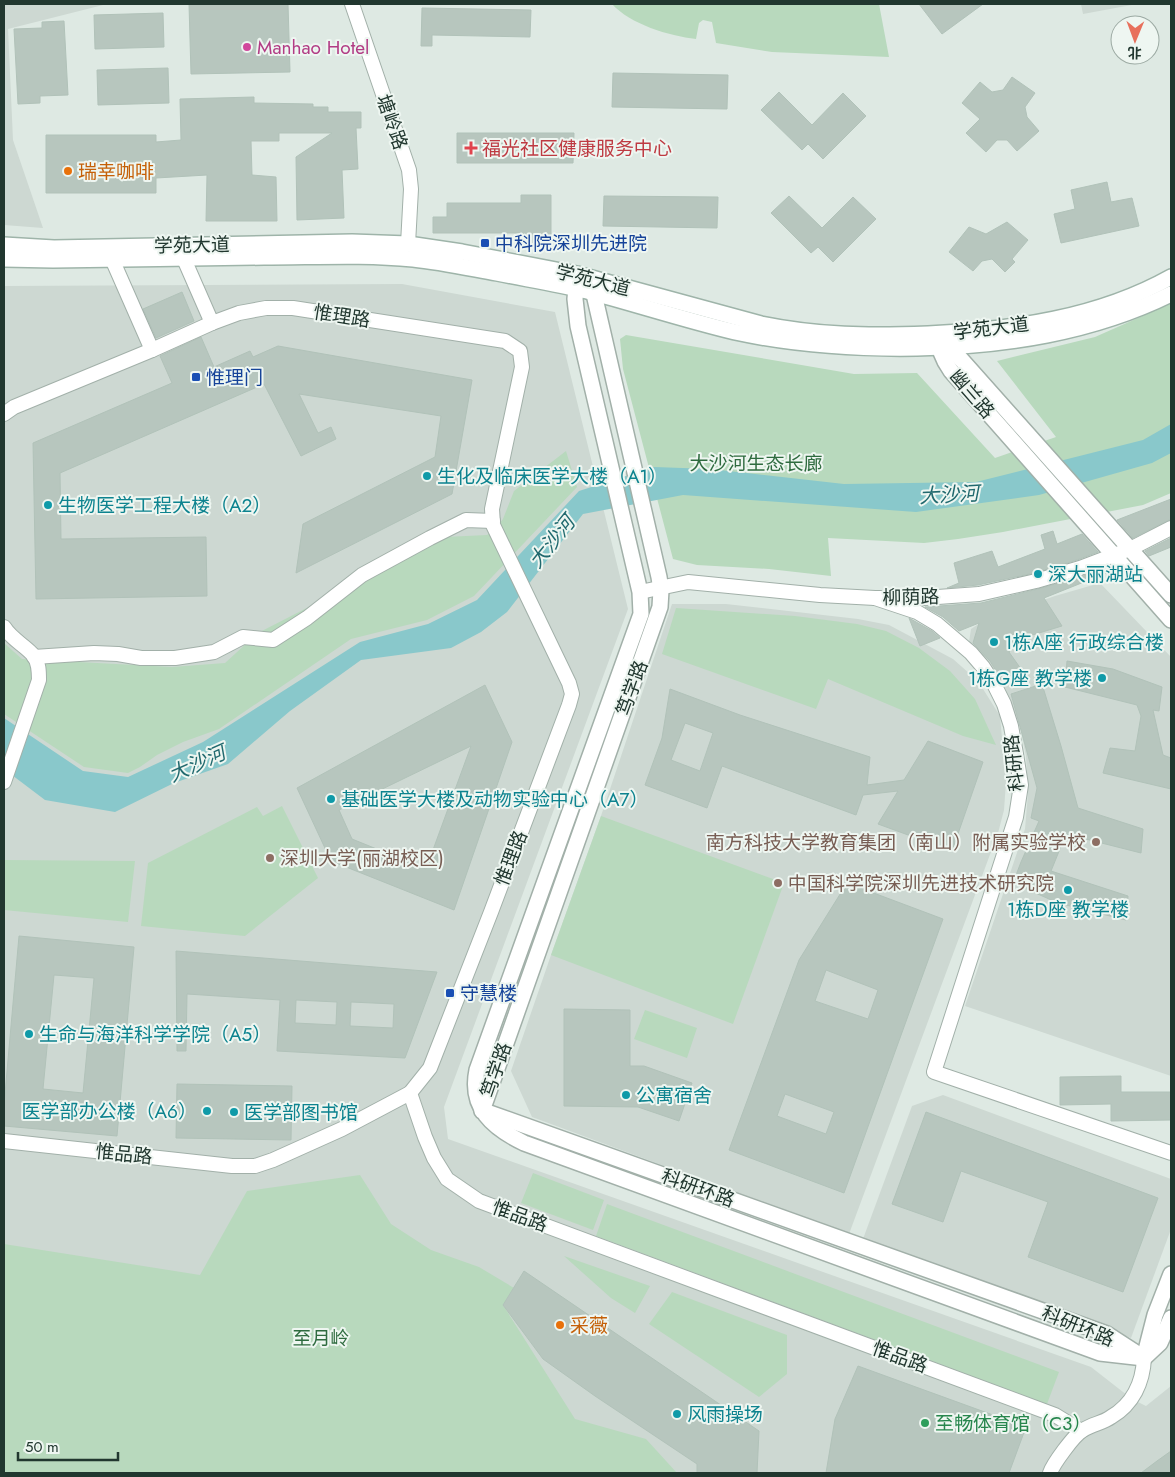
<svg xmlns="http://www.w3.org/2000/svg" width="1175" height="1477" font-family="Jost,'Noto Sans SC',sans-serif">
  <style>
    .built { fill: #cdd8d2 }
    .green { fill: #b8d9bd }
    .water { fill: #89c8cb }
    .building { fill: #b7c6be; stroke: #b1c2b9; fill-rule: evenodd }
    .lines { fill: none; stroke-linecap: round; stroke-linejoin: round }
    .minor-casing { stroke: #a2b0a9; stroke-width: 16 }
    .tertiary-casing { stroke: #a2b0a9; stroke-width: 18 }
    .secondary-casing { stroke: #9eb4a9; stroke-width: 18 }
    .minor { stroke: #fff; stroke-width: 14 }
    .tertiary { stroke: #fff; stroke-width: 15 }
    .secondary { stroke: #fff; stroke-width: 15 }
    .hotel-dot { fill: #d1479c; stroke: #eef6f1; stroke-width: 2 }
    .health-dot { fill: #e0444e; stroke: #eef6f1; stroke-width: 2 }
    .food-dot { fill: #e8710a; stroke: #eef6f1; stroke-width: 2 }
    .transit-dot { fill: #1a4fb4; stroke: #eef6f1; stroke-width: 2 }
    .culture-dot { fill: #0f9aa8; stroke: #eef6f1; stroke-width: 2 }
    .education-dot { fill: #8d6e63; stroke: #eef6f1; stroke-width: 2 }
    .leisure-dot { fill: #2e9e5b; stroke: #eef6f1; stroke-width: 2 }
    .labels { text-anchor: middle; dominant-baseline: central; stroke-width: 4; stroke-linejoin: round; paint-order: stroke }
    .hotel-label { font-size: 19px; fill: #b23c85; stroke: #eef6f1; text-anchor: start }
    .street-label { font-size: 19px; fill: #21372f; stroke: #eef6f1 }
    .health-label { font-size: 19px; fill: #be3a42; stroke: #eef6f1; text-anchor: start }
    .food-label { font-size: 19px; fill: #c56008; stroke: #eef6f1; text-anchor: start }
    .transit-label { font-size: 19px; fill: #164399; stroke: #eef6f1; text-anchor: start }
    .park-label { font-size: 19px; fill: #2e6b3f; stroke: #eef6f1 }
    .culture-label { font-size: 19px; fill: #0d838f; stroke: #eef6f1; text-anchor: start }
    .education-label { font-size: 19px; fill: #785e54; stroke: #eef6f1; text-anchor: start }
    .leisure-label { font-size: 19px; fill: #27864d; stroke: #eef6f1; text-anchor: start }
    .water-label { font-size: 20px; font-style: italic; fill: #20696e; stroke: #eef6f1 }
  </style>
  <rect width="100%" height="100%" fill="#dee9e3"/>
  <g class="built">
    <polygon points="4,4 107,4 8,29 13,140 43,228 4,225"/>
    <polygon points="1081,4 1137,4 1083,14"/>
    <polygon points="402,284 555,312 628,609 444,1107 448,1139 1091,1367 1132,1399 1146,1406 1171,1386 1171,1473 4,1473 4,286"/>
    <polygon points="1100,583 1171,657 1171,1076 965,1006 1025,829 1028,793 1026,756 1020,727 1004,686 969,642 971,629 983,621 1055,596"/>
    <polygon points="672,604 726,604 858,619 889,625 953,659 978,681 1000,716 1006,782 1004,810 998,833 849,1234 532,1117 511,1071 551,955 601,816"/>
    <polygon points="943,1095 1171,1179 1171,1229 1131,1338 863,1239 912,1106"/>
  </g>
  <g class="green">
    <path d="M612 4H879L889 57 772 52 716 43 712 22 703 20 699 23 696 39C669 36 630 24 612 4Z"/>
    <polygon points="1171,299 1171,493 1143,505 1003,532 958,539 924,543 828,538 831,576 769,569 697,565 673,559 623,369 620,339 626,335 854,374 917,373 995,458 1056,437 997,361 1095,337 1147,314"/>
    <polygon points="566,451 577,487 474,596 427,620 351,639 219,729 183,742 157,755 140,767 128,773 84,767 4,714 4,643 22,659 172,667 225,663 258,633 445,537 487,535 495,529 503,519 514,491"/>
    <polygon points="676,608 795,616 857,624 886,631 919,648 950,671 975,699 996,745 963,736 828,679 816,709 662,654"/>
    <polygon points="282,806 318,878 245,936 141,926 148,863 257,807 263,816"/>
    <polygon points="601,816 784,883 733,1024 551,955"/>
    <polygon points="4,860 135,861 128,922 4,910"/>
    <polygon points="645,1010 697,1028 687,1058 634,1039"/>
    <polygon points="533,1173 604,1200 593,1230 521,1203"/>
    <polygon points="360,1175 391,1224 431,1250 479,1267 514,1288 503,1305 575,1419 646,1439 677,1473 4,1473 4,1244 200,1275 247,1191"/>
    <polygon points="607,1204 1059,1372 1047,1404 596,1236"/>
    <polygon points="564,1256 650,1286 635,1313 611,1298"/>
    <polygon points="672,1292 787,1335 787,1374 759,1397 649,1324"/>
  </g>
  <polygon class="water" points="1171,424 1171,453 1152,463 1039,495 916,512 683,495 583,514 507,612 481,632 451,648 361,660 290,711 228,764 174,783 115,812 45,800 4,769 4,718 83,771 128,777 203,742 360,642 428,624 477,600 579,491 654,467 711,469 844,484 976,482 1143,440"/>
  <g class="building">
    <polygon points="189,4 288,4 290,72 191,74"/>
    <polygon points="919,4 983,4 942,34"/>
    <polygon points="422,8 531,10 530,37 432,35 432,46 421,46"/>
    <polygon points="163,13 164,47 95,49 94,15"/>
    <polygon points="64,21 68,95 40,96 40,103 18,104 14,29 42,28 42,22"/>
    <polygon points="168,68 169,103 98,105 97,70"/>
    <polygon points="613,73 728,75 727,109 612,107"/>
    <polygon points="1012,77 1035,93 1025,107 1027,117 1039,131 1017,151 1007,140 997,140 986,152 966,133 980,119 962,103 980,82 992,92 1003,90"/>
    <polygon points="779,92 812,125 843,93 866,116 823,159 808,144 802,150 761,110"/>
    <polygon points="254,97 254,103 313,104 313,107 328,107 328,112 361,112 361,128 356,128 358,169 342,170 344,218 297,220 296,157 332,133 279,133 279,141 251,141 252,175 276,177 277,221 206,221 207,175 156,178 156,193 46,193 46,135 156,135 156,142 181,140 180,99"/>
    <polygon points="457,133 574,133 573,163 457,163"/>
    <polygon points="1107,182 1111,202 1132,198 1139,226 1061,243 1054,214 1075,209 1071,190"/>
    <polygon points="521,195 551,195 551,244 519,244 520,233 433,233 433,217 447,217 447,203 521,203"/>
    <polygon points="604,196 718,197 717,228 603,226"/>
    <polygon points="789,196 822,228 853,197 876,219 833,262 818,247 811,253 771,213"/>
    <polygon points="1007,222 1028,240 1012,259 1015,262 1005,272 992,259 982,261 973,271 949,252 969,227 986,234"/>
    <polygon points="182,292 194,321 156,338 143,309"/>
    <polygon points="201,337 214,367 250,351 253,357 278,346 472,380 452,494 296,573 303,524 435,457 441,416 299,394 318,433 331,427 336,439 301,456 264,384 60,473 61,539 206,537 207,596 36,599 33,443 172,383 160,356"/>
    <polygon points="1171,499 1171,519 1133,538 1117,520"/>
    <polygon points="1053,531 1057,544 1082,534 1098,552 1077,560 1034,573 978,585 947,588 959,583 954,563 992,551 998,567 1045,549 1041,535"/>
    <polygon points="1171,538 1171,547 1149,556 1145,551"/>
    <polygon points="1111,566 1114,570 1044,598 1062,626 1016,640 1009,652 1021,669 1005,679 1001,679 990,661 973,643 979,623 959,631 943,617 925,607 981,603 1038,589 1083,576"/>
    <polygon points="909,618 932,631 940,638 920,646"/>
    <polygon points="1067,661 1113,669 1162,687 1159,711 1153,710 1163,755 1171,758 1171,789 1103,773 1110,748 1135,751 1141,716 1137,705 1065,687"/>
    <polygon points="1042,684 1061,746 1078,808 1143,829 1141,853 1066,834 1051,871 1128,896 1126,920 1058,903 1013,883 1021,862 1039,821 1031,818 1037,788 1011,694"/>
    <path d="M485 685 512 742 454 910 331 861 297 788ZM471 746 426 869 352 839 339 810Z"/>
    <path d="M670 689 740 715 870 757 867 785 904 780 928 741 983 762 952 851 878 824 898 791 863 795 856 815 722 766 707 808 645 785 662 738ZM685 723 713 733 700 771 671 760Z"/>
    <path d="M847 883 943 919 844 1193 729 1150 799 960ZM826 970 878 990 868 1019 815 1001ZM785 1094 834 1112 826 1134 777 1116Z"/>
    <path d="M19 936 134 947 117 1136 4 1126V1105ZM54 975 94 978 83 1093 43 1089Z"/>
    <path d="M176 951 437 972 405 1058 277 1051 280 1000 187 994 186 1051H177ZM296 1000 337 1002 336 1025 295 1023ZM351 1002 394 1004 393 1028 350 1026Z"/>
    <polygon points="564,1009 630,1010 630,1066 644,1066 692,1083 679,1121 638,1107 564,1106"/>
    <polygon points="1121,1076 1121,1092 1171,1092 1171,1120 1111,1121 1111,1104 1060,1105 1060,1077"/>
    <polygon points="177,1084 292,1086 291,1140 176,1138"/>
    <polygon points="926,1112 1158,1198 1123,1292 1028,1257 1048,1202 961,1171 943,1222 892,1204"/>
    <polygon points="524,1271 759,1431 757,1473 697,1473 697,1464 595,1396 543,1359 503,1305"/>
    <polygon points="858,1366 1026,1427 1009,1473 826,1473 835,1419"/>
    <polygon points="1171,1451 1171,1473 1141,1473 1157,1461"/>
  </g>
  <g class="lines">
    <defs>
      <g id="minor">
        <polyline points="352,4 409,170 411,189 408,244"/>
        <polyline points="112,259 152,350"/>
        <polyline points="184,259 212,323"/>
        <polyline points="4,414 14,407 152,350 212,323 239,313 266,308 293,308 505,341 520,351 522,367 492,509 493,525 569,683 572,694 569,705 491,912 430,1068 410,1093 342,1129 273,1160 255,1166 232,1166 4,1141"/>
        <polyline points="640,592 688,582 820,595 875,598 924,598 979,594 1036,581 1080,568 1130,549 1171,528"/>
        <polyline points="875,598 917,612 937,624 971,653 983,667 994,684 1004,704 1011,726 1016,754 1021,785 1016,817 934,1072 1171,1153"/>
        <path d="M4 627C12 640 25 645 34 656 39 663 39 672 39 680L4 782"/>
        <polyline points="34,657 94,653 118,654 141,658 175,658 214,652 243,637 273,640 307,618 362,575 430,538 466,520 493,521"/>
        <polyline points="410,1093 425,1137 434,1158 447,1179 479,1201 1055,1415 1081,1431"/>
        <path d="M1050 1473C1053 1464 1074 1435 1083 1430 1092 1424 1103 1423 1111 1417 1133 1404 1143 1382 1144 1358"/>
      </g>
      <g id="tertiary">
        <path d="M577 276 575 299 578 326 640 592 641 614 477 1070C469 1108 493 1128 524 1143L1100 1353 1144 1358"/>
        <path d="M938 335C938 349 943 360 951 371L1171 620"/>
        <polyline points="943,339 1171,595"/>
        <polyline points="482,1111 660,607 661,590 659,577 591,281"/>
        <polyline points="484,1111 1107,1334 1141,1356"/>
        <polyline points="1144,1358 1155,1315 1171,1274"/>
        <polyline points="1144,1358 1160,1343 1171,1318"/>
      </g>
      <g id="secondary">
        <path d="M4 245 54 248 352 242 408 244 462 252 577 274 761 324C820 336 869 336 928 334 1011 330 1098 318 1171 277"/>
        <path d="M4 259 53 260C123 259 194 258 264 257 314 257 363 254 413 259 441 262 469 268 497 273 527 279 557 284 587 291 636 304 685 320 735 332 795 345 855 349 917 348 1005 346 1092 333 1171 294"/>
      </g>
    </defs>
    <use href="#minor" class="minor-casing"/>
    <use href="#tertiary" class="tertiary-casing"/>
    <use href="#secondary" class="secondary-casing"/>
    <use href="#minor" class="minor"/>
    <use href="#tertiary" class="tertiary"/>
    <use href="#secondary" class="secondary"/>
  </g>
  <circle class="hotel-dot" cx="247" cy="47" r="5"/>
  <path class="health-dot" d="M468.5 140.5h5v5h5v5h-5v5h-5v-5h-5v-5h5z"/>
  <g class="food-dot">
    <circle cx="68" cy="171" r="5"/>
    <circle cx="560" cy="1325" r="5"/>
  </g>
  <g class="transit-dot">
    <rect x="480" y="238" width="10" height="10" rx="2.5"/>
    <rect x="191" y="372" width="10" height="10" rx="2.5"/>
    <rect x="445" y="988" width="10" height="10" rx="2.5"/>
  </g>
  <g class="culture-dot">
    <circle cx="427" cy="476" r="5"/>
    <circle cx="48" cy="505" r="5"/>
    <circle cx="1038" cy="574" r="5"/>
    <circle cx="994" cy="642" r="5"/>
    <circle cx="1102" cy="678" r="5"/>
    <circle cx="331" cy="799" r="5"/>
    <circle cx="1068" cy="890" r="5"/>
    <circle cx="29" cy="1034" r="5"/>
    <circle cx="626" cy="1095" r="5"/>
    <circle cx="207" cy="1111" r="5"/>
    <circle cx="234" cy="1112" r="5"/>
    <circle cx="677" cy="1414" r="5"/>
  </g>
  <g class="education-dot">
    <circle cx="1096" cy="842" r="5"/>
    <circle cx="270" cy="858" r="5"/>
    <circle cx="778" cy="883" r="5"/>
  </g>
  <circle class="leisure-dot" cx="925" cy="1423" r="5"/>
  <g class="labels">
    <g class="hotel-label">
      <text x="257" y="47">Manhao Hotel</text>
    </g>
    <g class="street-label">
      <text transform="translate(392 122) rotate(71)">塘岭路</text>
      <text transform="translate(192 245) rotate(-1)">学苑大道</text>
      <text transform="translate(593 280) rotate(14)">学苑大道</text>
      <text transform="translate(342 316) rotate(9)">惟理路</text>
      <text transform="translate(991 328) rotate(-7)">学苑大道</text>
      <text transform="translate(972 394) rotate(49)">幽兰路</text>
      <text transform="translate(911 597) rotate(-1)">柳荫路</text>
      <text transform="translate(632 688) rotate(-70)">笃学路</text>
      <text transform="translate(1014 763) rotate(-96)">科研路</text>
      <text transform="translate(511 858) rotate(-69)">惟理路</text>
      <text transform="translate(496 1070) rotate(-71)">笃学路</text>
      <text transform="translate(124 1154) rotate(6)">惟品路</text>
      <text transform="translate(698 1188) rotate(20)">科研环路</text>
      <text transform="translate(520 1216) rotate(20)">惟品路</text>
      <text transform="translate(1078 1326) rotate(22)">科研环路</text>
      <text transform="translate(900 1357) rotate(20)">惟品路</text>
    </g>
    <g class="health-label">
      <text x="482" y="148">福光社区健康服务中心</text>
    </g>
    <g class="food-label">
      <text x="78" y="171">瑞幸咖啡</text>
      <text x="570" y="1325">采薇</text>
    </g>
    <g class="transit-label">
      <text x="495" y="243">中科院深圳先进院</text>
      <text x="206" y="377">惟理门</text>
      <text x="460" y="993">守慧楼</text>
    </g>
    <g class="park-label">
      <text x="756" y="463">大沙河生态长廊</text>
      <text x="321" y="1338">至月岭</text>
    </g>
    <g class="culture-label">
      <text x="437" y="476">生化及临床医学大楼（A1）</text>
      <text x="58" y="505">生物医学工程大楼（A2）</text>
      <text x="1048" y="574">深大丽湖站</text>
      <text x="1004" y="642">1栋A座 行政综合楼</text>
      <text x="1092" y="678" text-anchor="end">1栋G座 教学楼</text>
      <text x="341" y="799">基础医学大楼及动物实验中心（A7）</text>
      <text x="1068" y="909" text-anchor="middle">1栋D座 教学楼</text>
      <text x="39" y="1034">生命与海洋科学学院（A5）</text>
      <text x="636" y="1095">公寓宿舍</text>
      <text x="197" y="1111" text-anchor="end">医学部办公楼（A6）</text>
      <text x="244" y="1112">医学部图书馆</text>
      <text x="687" y="1414">风雨操场</text>
    </g>
    <g class="education-label">
      <text x="1086" y="842" text-anchor="end">南方科技大学教育集团（南山）附属实验学校</text>
      <text x="280" y="858">深圳大学(丽湖校区)</text>
      <text x="788" y="883">中国科学院深圳先进技术研究院</text>
    </g>
    <g class="leisure-label">
      <text x="935" y="1423">至畅体育馆（C3）</text>
    </g>
    <g class="water-label">
      <text transform="translate(949 495) rotate(-3)">大沙河</text>
      <text transform="translate(552 542) rotate(-51)">大沙河</text>
      <text transform="translate(197 764) rotate(-24)">大沙河</text>
    </g>
  </g>
  <rect width="1175" height="1477" fill="none" stroke="#21372f" stroke-width="10"/>
  <g transform="translate(1135 40) rotate(181)"><circle r="24" fill="#eef6f1" stroke="#9caaa3"/>
  <path d="M0-4L9 19L0 12L-9 19Z" fill="#e8705c"/>
  <text y="-8" font-size="14" font-weight="bold" text-anchor="middle" fill="#21372f">北</text>
  </g>
  <path d="M18 1452v8h100v-8" fill="none" stroke="#21372f" stroke-width="2.5"/>
  <text x="25" y="1452" font-size="15" fill="#21372f" stroke="#eef6f1" stroke-width="4" paint-order="stroke">50 m</text>
</svg>
